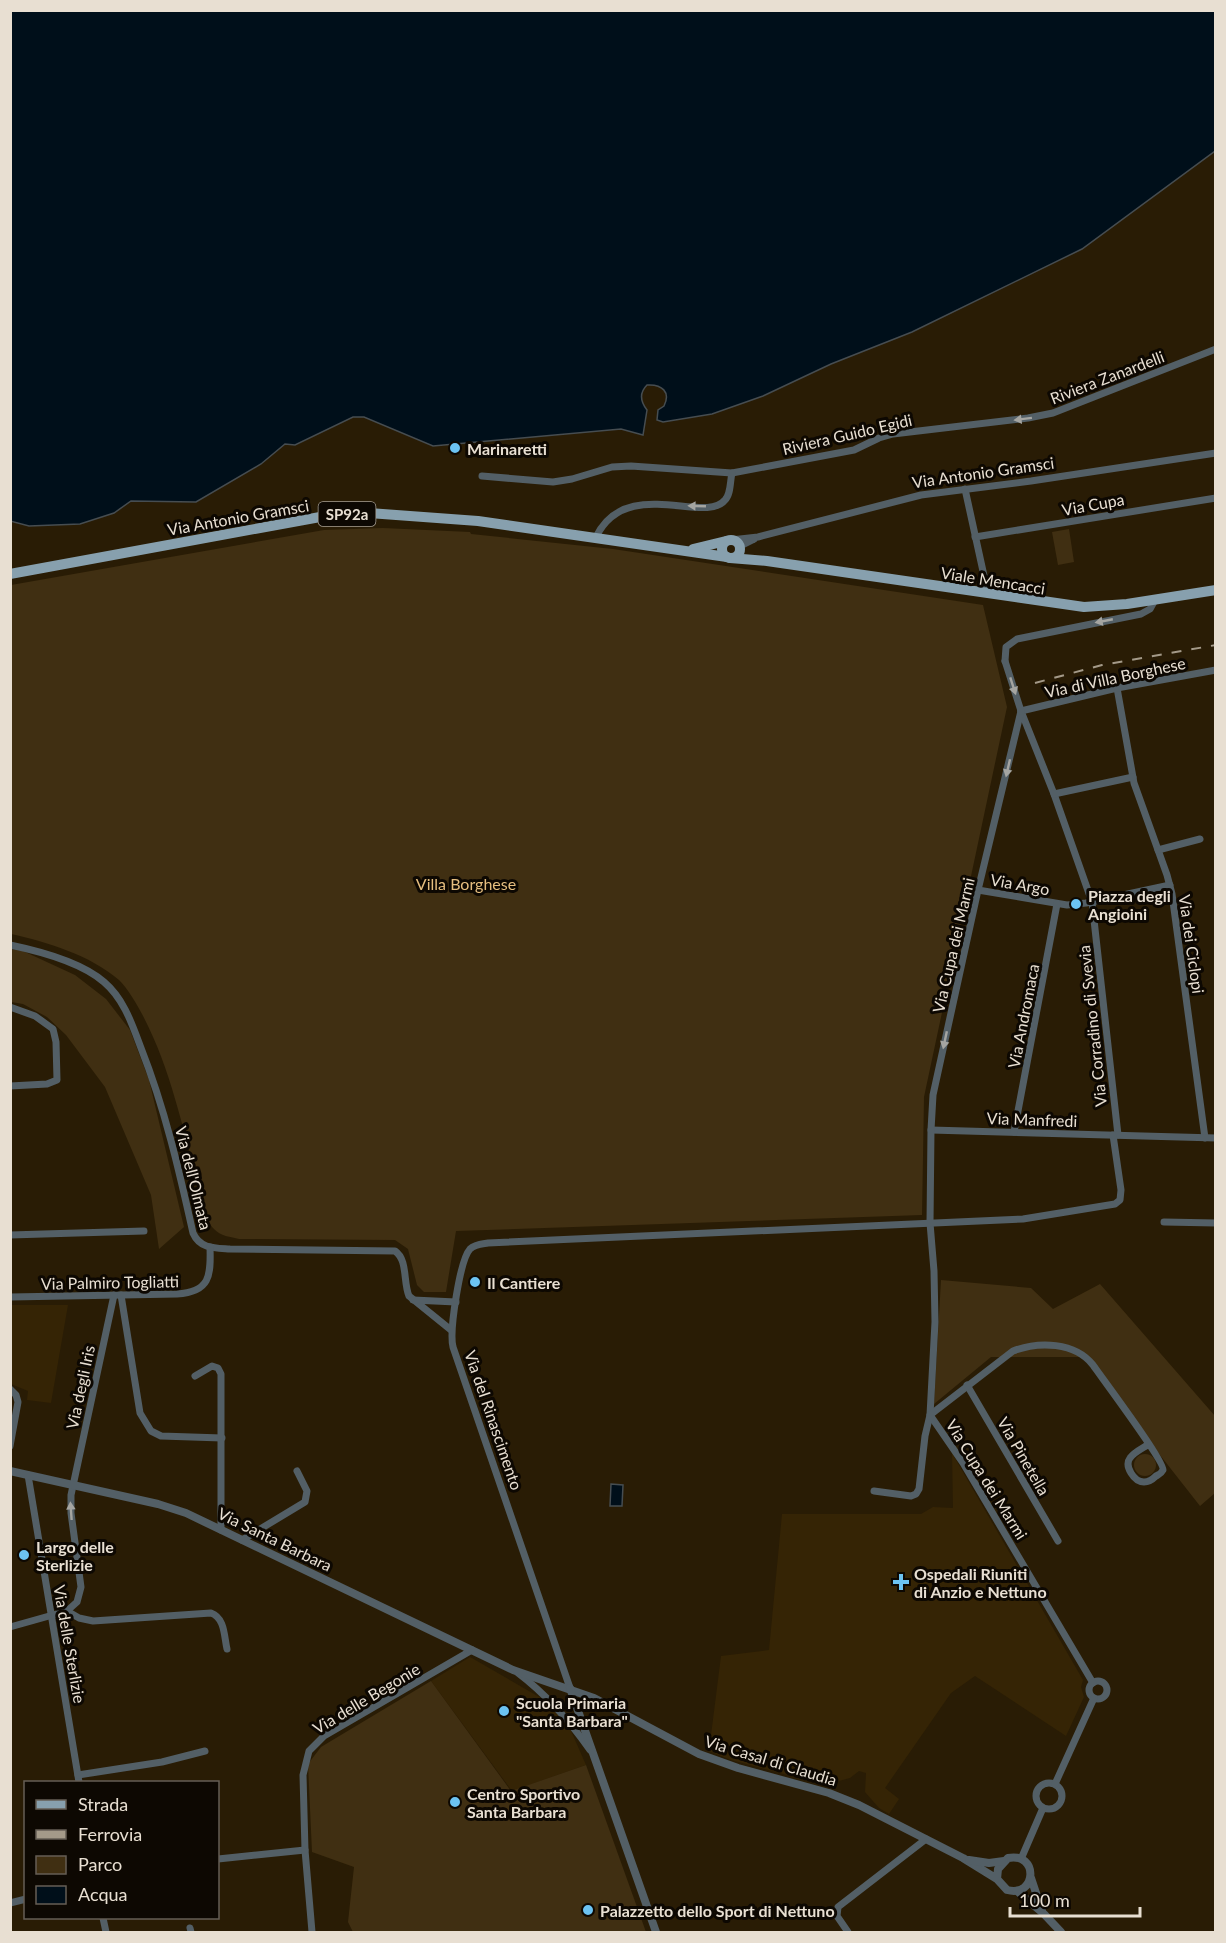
<svg xmlns="http://www.w3.org/2000/svg" width="1226" height="1943" font-family="Lato,sans-serif">
  <style>
    .built { fill: #352405 }
    .green { fill: #402f12 }
    .water { fill: #000f1a; stroke: #464d51; stroke-width: 1.5 }
    .lines { fill: none; stroke-linecap: round; stroke-linejoin: round }
    .minor { stroke: #535f66; stroke-width: 7 }
    .tertiary { stroke: #535f66; stroke-width: 8 }
    .primary { stroke: #87a0ae; stroke-width: 10 }
    .rail { stroke: #a49a89; stroke-width: 2; stroke-dasharray: 10 10; stroke-linecap: butt }
    .minor-bridge { stroke: #535f66; stroke-width: 7 }
    .oneway { fill: #a5a5a1 }
    .poi-dot { fill: #6cc3f2; stroke: #0d0802; stroke-width: 2 }
    .labels { text-anchor: middle; dominant-baseline: central; stroke-width: 6; stroke-linejoin: round; paint-order: stroke }
    .shield { fill: #0d0802; stroke: #a69e94; stroke-width: 1.5 }
    .shield-label { font-size: 15px; font-weight: bold; fill: #e8dfd2 }
    .street-label { font-size: 16px; fill: #e8dfd2; stroke: #0d0802 }
    .poi-label { font-size: 16px; font-weight: bold; fill: #e8dfd2; stroke: #0d0802; text-anchor: start }
    .park-label { font-size: 16px; fill: #e6be7f; stroke: #0d0802 }
  </style>
  <rect width="100%" height="100%" fill="#291c05"/>
  <g class="built">
    <polygon points="10,1305 68,1305 51,1403 27,1400 28,1391 11,1384"/>
    <polygon points="952,1453 1083,1680 1081,1687 1084,1697 1066,1736 975,1676 951,1693 885,1788 899,1799 889,1814 879,1808 865,1792 866,1773 859,1771 850,1778 824,1785 731,1760 709,1751 721,1656 769,1650 782,1514 921,1514 933,1507 953,1508"/>
    <polygon points="470,1657 541,1698 568,1724 586,1765 512,1791 431,1681"/>
  </g>
  <g class="green">
    <path d="M383 528 470 532 471 534 613 549 983 605 1007 707 924 1097 922 1215 456 1231 446 1292H424L417 1285 408 1249 395 1240 239 1239C231 1237 220 1236 214 1229 204 1219 201 1196 198 1182 181 1124 171 1069 142 1014 136 1003 128 989 119 980 90 955 47 942 11 934V585L324 530Z"/>
    <polygon points="1069,529 1074,562 1058,565 1052,532"/>
    <polygon points="10,949 23,951 75,975 106,999 130,1030 149,1080 184,1227 159,1249 151,1195 105,1087 66,1035 47,1017 23,1004 11,1002"/>
    <polygon points="941,1280 1031,1288 1053,1309 1100,1284 1215,1416 1215,1493 1200,1506 1083,1357 991,1357 934,1404"/>
    <circle cx="1145" cy="1465" r="11"/>
    <polygon points="431,1681 511,1791 586,1765 646,1932 353,1932 348,1922 354,1867 312,1852 308,1764 321,1747"/>
  </g>
  <g class="water">
    <path d="M10 11H1215V151L1082 249 912 332 831 364 763 396 712 414 663 422 657 420 658 410 664 406C671 392 662 384 647 385 639 393 640 401 647 410L643 435 621 429 433 446 364 417H353L295 445 285 444 261 464 196 502 131 501 114 513 80 524 29 526 10 521Z"/>
    <polygon points="611,1484 623,1485 622,1506 610,1506"/>
  </g>
  <g class="lines">
    <g class="minor">
      <polyline points="482,476 553,482 572,479 612,467 631,466 732,473 854,450 879,438 893,434 1028,418 1053,413 1216,349"/>
      <polyline points="965,489 988,594"/>
      <path d="M596 537C626 475 705 525 725 500 731 494 730 481 732 473"/>
      <polyline points="975,537 1216,498"/>
      <polyline points="731,540 758,537 921,495 1031,481 1216,453"/>
      <polyline points="740,546 754,539"/>
      <polyline points="1005,661 1006,647 1017,639 1141,614 1150,609 1155,600"/>
      <polyline points="1117,688 1134,783 1167,875 1172,894 1205,1138"/>
      <polyline points="1021,711 1054,794 1092,902 1118,1135"/>
      <polyline points="1021,711 1117,688 1216,670"/>
      <polyline points="1054,794 1133,777"/>
      <polyline points="1158,850 1200,839"/>
      <polyline points="978,890 1067,905 1086,903 1170,885"/>
      <path d="M10 945C39 951 81 962 104 982 124 999 132 1024 141 1048 165 1109 179 1170 193 1233 200 1249 215 1248 230 1249L395 1251C408 1260 403 1282 409 1296L451 1330"/>
      <polyline points="10,1007 35,1016 53,1029 56,1042 57,1080 47,1084 10,1086"/>
      <polyline points="931,1130 1216,1138"/>
      <polyline points="1014,1132 1057,904"/>
      <polyline points="1164,1222 1216,1223"/>
      <polyline points="10,1235 144,1231"/>
      <polyline points="121,1295 140,1413 151,1431 161,1436 222,1438"/>
      <path d="M10 1297 177 1294C210 1292 211 1276 210 1247"/>
      <polyline points="413,1300 456,1302"/>
      <polyline points="195,1376 212,1366 218,1368 221,1374 221,1530"/>
      <polyline points="967,1385 1058,1541"/>
      <polyline points="10,1389 16,1395 18,1402 10,1446"/>
      <polyline points="28,1475 79,1782"/>
      <polyline points="874,1491 911,1496 916,1494 919,1489 925,1436 930,1415 935,1322 934,1271 930,1223 931,1130 933,1095 978,890 1021,711"/>
      <polyline points="242,1540 305,1502 307,1491 297,1471"/>
      <path d="M67 1611 79 1618 93 1621 211 1613C225 1618 224 1636 227 1649"/>
      <polyline points="10,1627 67,1611 77,1602 81,1587 71,1513 71,1495 114,1295"/>
      <path d="M518 1673C547 1695 569 1720 590 1750"/>
      <circle cx="1098" cy="1690" r="9"/>
      <path d="M1093 1683 963 1463 930 1415 1013 1351C1039 1341 1075 1342 1093 1365 1102 1378 1165 1462 1163 1470 1161 1474 1160 1474 1156 1476 1153 1479 1149 1482 1144 1482 1134 1482 1124 1466 1130 1458 1134 1452 1143 1448 1149 1444"/>
      <path d="M570 1688 453 1347C449 1331 460 1260 470 1249 475 1244 482 1244 488 1243L1023 1219 1115 1204 1120 1200 1121 1190 1113 1135"/>
      <polyline points="78,1775 162,1762 205,1751"/>
      <circle cx="1049" cy="1796" r="13"/>
      <polyline points="1055,1784 1094,1698"/>
      <polyline points="218,1859 305,1850"/>
      <polyline points="1021,1859 1043,1808"/>
      <polyline points="10,1903 26,1899"/>
      <polyline points="103,1918 106,1932"/>
      <polyline points="190,1928 191,1932"/>
      <polyline points="312,1932 305,1850 303,1775 309,1751 324,1736 472,1650"/>
      <polyline points="848,1932 837,1916 838,1907 926,1839"/>
    </g>
    <g class="tertiary">
      <path d="M10 1471 158 1504 186 1513 513 1670 594 1698 699 1754 738 1768 829 1793 859 1805 963 1858 997 1879 1007 1890C1037 1898 1039 1852 1008 1858L998 1869 997 1879"/>
      <polyline points="570,1688 656,1932"/>
      <polyline points="969,1860 989,1863 1004,1861"/>
      <polyline points="1031,1878 1042,1911"/>
      <polyline points="1017,1891 1044,1914 1061,1932"/>
    </g>
    <g class="primary">
      <circle cx="731" cy="549" r="9"/>
      <polyline points="693,549 726,541"/>
      <polyline points="730,558 767,561 1084,607 1127,604 1216,590"/>
      <polyline points="10,574 331,515 369,513 478,521 727,557"/>
    </g>
    <polyline class="rail" points="1035,683 1102,665 1216,645"/>
    <polyline class="minor-bridge" points="1005,661 1021,711"/>
  </g>
  <defs><path id="oneway-solid" d="M-6-.8H1V-3.2L6.5 0L1 3.2V.8H-6Z" transform="scale(1.5)"/></defs>
  <g class="oneway">
    <use href="#oneway-solid" transform="translate(1023 419) rotate(173)"/>
    <use href="#oneway-solid" transform="translate(697 506) rotate(-178)"/>
    <use href="#oneway-solid" transform="translate(1104 621) rotate(169)"/>
    <use href="#oneway-solid" transform="translate(1013 686) rotate(72)"/>
    <use href="#oneway-solid" transform="translate(1008 768) rotate(103)"/>
    <use href="#oneway-solid" transform="translate(945 1040) rotate(102)"/>
    <use href="#oneway-solid" transform="translate(71 1511) rotate(-94)"/>
  </g>
  <g class="poi-dot">
    <circle cx="455" cy="448" r="6"/>
    <circle cx="1076" cy="904" r="6"/>
    <circle cx="475" cy="1282" r="6"/>
    <circle cx="24" cy="1555" r="6"/>
    <path d="M898 1573h6v6h6v6h-6v6h-6v-6h-6v-6h6z"/>
    <circle cx="504" cy="1711" r="6"/>
    <circle cx="455" cy="1802" r="6"/>
    <circle cx="588" cy="1910" r="6"/>
  </g>
  <g class="labels">
    <rect class="shield" x="318.5" y="502" width="57" height="24" rx="4.5"/>
    <g class="shield-label">
      <text x="347" y="514">SP92a</text>
    </g>
    <g class="street-label">
      <text transform="translate(1107 377) rotate(-21)">Riviera Zanardelli</text>
      <text transform="translate(847 434) rotate(-13)">Riviera Guido Egidi</text>
      <text transform="translate(983 472) rotate(-8)">Via Antonio Gramsci</text>
      <text transform="translate(1093 504) rotate(-10)">Via Cupa</text>
      <text transform="translate(238 517) rotate(-10)">Via Antonio Gramsci</text>
      <text transform="translate(993 580) rotate(9)">Viale Mencacci</text>
      <text transform="translate(1115 677) rotate(-12)">Via di Villa Borghese</text>
      <text transform="translate(1020 884) rotate(10)">Via Argo</text>
      <text transform="translate(1192 944) rotate(82)">Via dei Ciclopi</text>
      <text transform="translate(953 945) rotate(-77)">Via Cupa dei Marmi</text>
      <text transform="translate(1023 1016) rotate(-79)">Via Andromaca</text>
      <text transform="translate(1092 1026) rotate(-96)">Via Corradino di Svevia</text>
      <text transform="translate(1032 1119) rotate(2)">Via Manfredi</text>
      <text transform="translate(194 1178) rotate(76)">Via dell'Olmata</text>
      <text transform="translate(110 1282) rotate(-1)">Via Palmiro Togliatti</text>
      <text transform="translate(80 1387) rotate(-78)">Via degli Iris</text>
      <text transform="translate(494 1420) rotate(71)">Via del Rinascimento</text>
      <text transform="translate(1024 1456) rotate(60)">Via Pinetella</text>
      <text transform="translate(987 1479) rotate(58)">Via Cupa dei Marmi</text>
      <text transform="translate(275 1539) rotate(26)">Via Santa Barbara</text>
      <text transform="translate(70 1644) rotate(80)">Via delle Sterlizie</text>
      <text transform="translate(366 1698) rotate(-31)">Via delle Begonie</text>
      <text transform="translate(771 1760) rotate(17)">Via Casal di Claudia</text>
    </g>
    <g class="poi-label">
      <text x="467" y="448">Marinaretti</text>
      <text x="1088" y="895">Piazza degli<tspan x="1088" dy="18">Angioini</tspan></text>
      <text x="487" y="1282">Il Cantiere</text>
      <text x="36" y="1546">Largo delle<tspan x="36" dy="18">Sterlizie</tspan></text>
      <text x="914" y="1573">Ospedali Riuniti<tspan x="914" dy="18">di Anzio e Nettuno</tspan></text>
      <text x="516" y="1702">Scuola Primaria<tspan x="516" dy="18">"Santa Barbara"</tspan></text>
      <text x="467" y="1793">Centro Sportivo<tspan x="467" dy="18">Santa Barbara</tspan></text>
      <text x="600" y="1910">Palazzetto dello Sport di Nettuno</text>
    </g>
    <g class="park-label">
      <text x="466" y="883">Villa Borghese</text>
    </g>
  </g>
  <rect width="1226" height="1943" fill="none" stroke="#e8dfd2" stroke-width="24"/>
  <rect x="24" y="1781" width="195" height="138" fill="#0d0802" stroke="#655e55" stroke-width="1.5"/>
  <rect x="36" y="1800" width="30" height="9" fill="#87a0ae" stroke="#655e55" stroke-width="1.5"/>
  <text x="78" y="1811" font-size="18" fill="#e8dfd2">Strada</text>
  <rect x="36" y="1830" width="30" height="9" fill="#a49a89" stroke="#655e55" stroke-width="1.5"/>
  <text x="78" y="1841" font-size="18" fill="#e8dfd2">Ferrovia</text>
  <rect x="36" y="1856" width="30" height="18" fill="#402f12" stroke="#655e55" stroke-width="1.5"/>
  <text x="78" y="1871" font-size="18" fill="#e8dfd2">Parco</text>
  <rect x="36" y="1886" width="30" height="18" fill="#000f1a" stroke="#655e55" stroke-width="1.5"/>
  <text x="78" y="1901" font-size="18" fill="#e8dfd2">Acqua</text>
  <path d="M1010 1907v9h130v-9" fill="none" stroke="#e8dfd2" stroke-width="3"/>
  <text x="1019" y="1907" font-size="18" fill="#e8dfd2" stroke="#0d0802" stroke-width="4.5" paint-order="stroke">100 m</text>
</svg>
